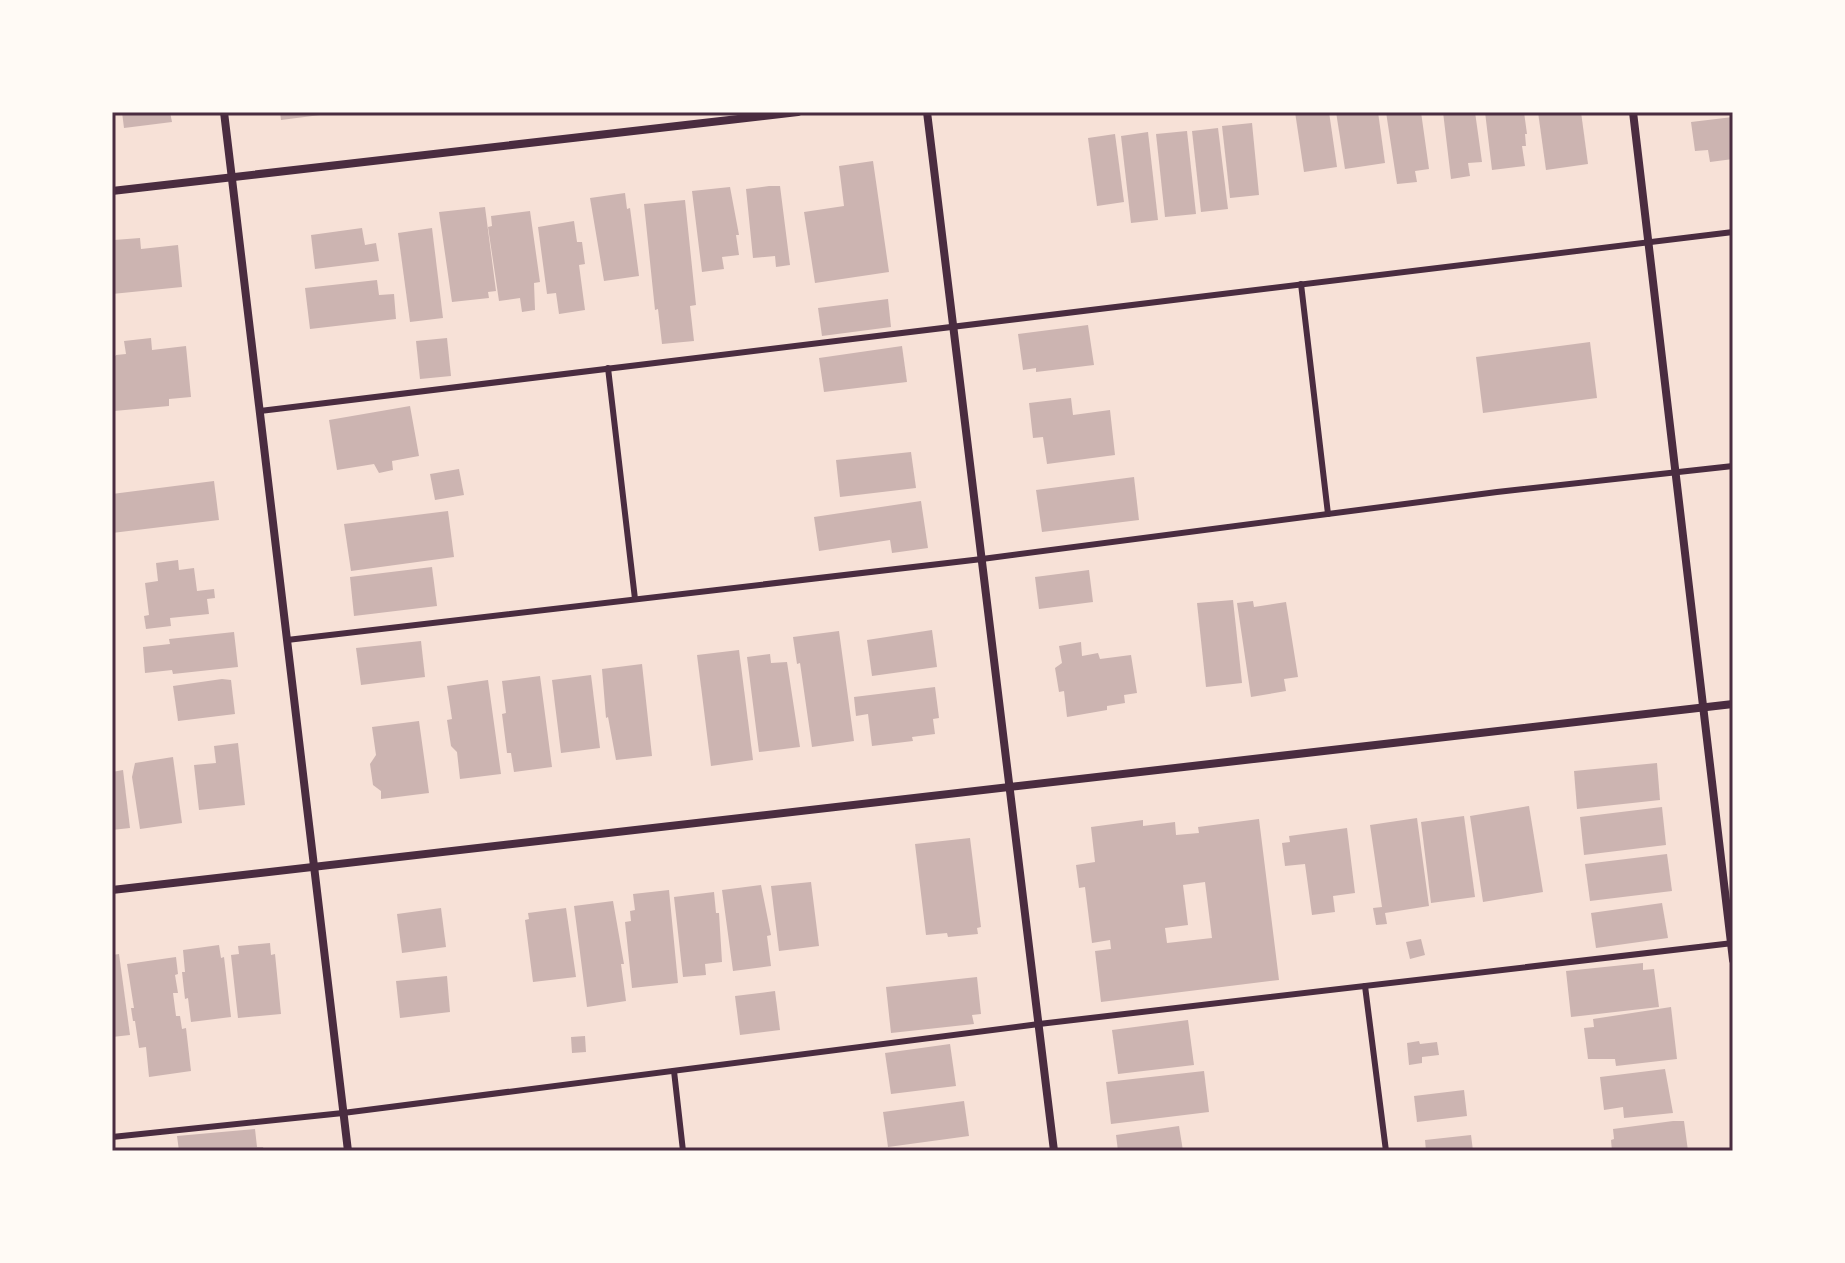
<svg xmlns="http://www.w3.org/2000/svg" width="1845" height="1263" font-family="Commissioner,sans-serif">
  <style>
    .building { fill: #ccb4b1; fill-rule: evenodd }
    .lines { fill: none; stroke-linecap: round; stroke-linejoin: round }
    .service { stroke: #4a2c40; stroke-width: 6 }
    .minor { stroke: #4a2c40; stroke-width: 8 }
    .neatline { fill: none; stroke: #4a2c40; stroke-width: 3 }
  </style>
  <rect width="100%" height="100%" fill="#f7e1d7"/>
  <g class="building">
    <polygon points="122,112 170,112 172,122 124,128"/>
    <polygon points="280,112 328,112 328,114 281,120"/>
    <polygon points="1295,112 1329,112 1337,167 1304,172"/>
    <polygon points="1336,112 1378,112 1385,163 1345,169"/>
    <polygon points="1386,112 1421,112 1429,169 1415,171 1417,182 1397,184"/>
    <polygon points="1443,112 1475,112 1482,162 1468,163 1470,176 1451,179"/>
    <polygon points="1485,112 1524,112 1527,134 1525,134 1526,146 1522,146 1525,166 1492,170"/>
    <polygon points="1538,112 1581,112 1588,164 1546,170"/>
    <polygon points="1733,117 1733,159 1710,162 1708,150 1695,151 1691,122"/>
    <polygon points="1252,123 1259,195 1230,198 1222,126"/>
    <polygon points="1218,128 1228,209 1201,212 1192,131"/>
    <polygon points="1187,131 1196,214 1165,217 1156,134"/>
    <polygon points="1148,132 1158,220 1131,223 1121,136"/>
    <polygon points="1115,134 1124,202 1097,206 1088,138"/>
    <polygon points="873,161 889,272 815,283 804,212 844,206 839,166"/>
    <polygon points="769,186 780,186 790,265 776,267 775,256 753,258 746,189"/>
    <polygon points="730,187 739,235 736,235 739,255 722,257 724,269 702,272 692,191"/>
    <polygon points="625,193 627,209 630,208 639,276 604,281 590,198"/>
    <polygon points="685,200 696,305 690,306 694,341 662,344 658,309 655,310 644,204"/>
    <polygon points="485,207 496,291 488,292 489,298 452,302 439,212"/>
    <polygon points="530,211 540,282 534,283 535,310 522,312 520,298 499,301 488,227 492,226 491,216"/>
    <polygon points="574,221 577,242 582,242 585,264 579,265 585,310 559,314 556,293 547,294 538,227"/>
    <polygon points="362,228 365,245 376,243 379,261 315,269 311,235"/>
    <polygon points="432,228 443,318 410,322 398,233"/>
    <polygon points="140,238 141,249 178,245 182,287 112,294 114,240"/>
    <polygon points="377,280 379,295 394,294 396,319 310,329 305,288"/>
    <polygon points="888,299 891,327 822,336 818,308"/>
    <polygon points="1088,325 1094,365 1036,372 1036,368 1023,370 1018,334"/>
    <polygon points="151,338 152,350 186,346 191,397 169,399 169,406 114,411 112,360 116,355 126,354 124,341"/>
    <polygon points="447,338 451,376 420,379 416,341"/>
    <polygon points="1590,342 1597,398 1483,413 1476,357"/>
    <polygon points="902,346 907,382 824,392 819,358"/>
    <polygon points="1071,398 1073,415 1110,410 1115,455 1047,464 1043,437 1033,438 1029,403"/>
    <polygon points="410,406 419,456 392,461 393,470 379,473 374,464 337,470 329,420"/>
    <polygon points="911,452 916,488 840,497 836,460"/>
    <polygon points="459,469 464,495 435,500 430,474"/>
    <polygon points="1134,477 1139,520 1042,532 1036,490"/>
    <polygon points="214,481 219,520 112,533 112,494"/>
    <polygon points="921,501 928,548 892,553 890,540 819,551 814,517"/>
    <polygon points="448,511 454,557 351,571 344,524"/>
    <polygon points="178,560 179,570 194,568 197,591 214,589 215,598 207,599 209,614 170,618 171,626 146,629 144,616 149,615 145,583 158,581 156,563"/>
    <polygon points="432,567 437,606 354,616 350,577"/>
    <polygon points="1089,570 1093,602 1039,609 1035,577"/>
    <polygon points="1233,600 1242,683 1206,687 1197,603"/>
    <polygon points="1253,601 1254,607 1286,602 1298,677 1284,679 1286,691 1251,697 1237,603"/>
    <polygon points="932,630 937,667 872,676 867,640"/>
    <polygon points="839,631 854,741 812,747 800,663 797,664 793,637"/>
    <polygon points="234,632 238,667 173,674 172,670 145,673 143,647 170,644 169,639"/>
    <polygon points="421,641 425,677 361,685 356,648"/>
    <polygon points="1081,642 1082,656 1098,653 1100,659 1131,655 1137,693 1124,695 1125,703 1107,706 1107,710 1067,717 1064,691 1059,692 1055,668 1062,663 1059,646"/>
    <polygon points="739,650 753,760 711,766 697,655"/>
    <polygon points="770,654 771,663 787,662 800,747 759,752 747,657"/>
    <polygon points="642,664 652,756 616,760 608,717 606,718 602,669"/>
    <polygon points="591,675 600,748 561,753 552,680"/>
    <polygon points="540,676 552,767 514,772 511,753 507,753 502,714 506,713 502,681"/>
    <polygon points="222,679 231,680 235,714 178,721 173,686"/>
    <polygon points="488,680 501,774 460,779 457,752 451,746 447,720 452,719 447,686"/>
    <polygon points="935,687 939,718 933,719 935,734 912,737 913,741 872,746 868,714 856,716 854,697"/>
    <polygon points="419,721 429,793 381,799 381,791 373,785 370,764 376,755 372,727"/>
    <polygon points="238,743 245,805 199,810 194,765 216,763 214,746"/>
    <polygon points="173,757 182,823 140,829 132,777 135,763"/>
    <polygon points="1657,763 1660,800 1577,809 1574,771"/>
    <polygon points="123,770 130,828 112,830 112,772"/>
    <polygon points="1529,806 1543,892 1483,902 1470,816"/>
    <polygon points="1662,807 1666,845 1584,855 1580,817"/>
    <polygon points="1464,816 1475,897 1431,903 1421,822"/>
    <polygon points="1417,818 1429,906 1385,913 1387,924 1376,925 1373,908 1382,907 1370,825"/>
    <path d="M1259 819 1279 980 1101 1002 1095 951 1111 949 1110 940 1092 943 1085 887 1079 888 1076 865 1095 862 1091 827 1143 820V826L1175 822 1176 835 1199 833 1198 827ZM1205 882 1212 938 1167 943 1165 928 1188 925 1183 885Z"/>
    <polygon points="1347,828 1355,893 1333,896 1335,912 1312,915 1305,864 1285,866 1282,843 1290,842 1289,836"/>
    <polygon points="970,838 981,927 977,928 978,934 948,937 947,933 926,935 915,844"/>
    <polygon points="1667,854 1672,891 1590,901 1585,864"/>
    <polygon points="811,882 819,946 779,951 771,886"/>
    <polygon points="761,885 771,935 767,936 771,966 733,971 722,890"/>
    <polygon points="669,890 678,983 632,988 625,922 631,921 630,911 635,910 633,894"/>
    <polygon points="714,892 716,913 719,913 722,962 705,964 706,975 683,977 674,897"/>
    <polygon points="613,901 624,964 621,964 626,1001 587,1007 574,906"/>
    <polygon points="1662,903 1668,938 1596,948 1591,913"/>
    <polygon points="441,908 446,947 402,953 397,914"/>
    <polygon points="566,908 576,977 533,982 525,920 529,919 528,913"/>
    <polygon points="1421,939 1425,955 1410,959 1406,942"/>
    <polygon points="270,943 271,955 275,954 281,1014 238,1018 231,955 239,954 238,946"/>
    <polygon points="219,945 221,958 224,957 231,1017 191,1022 188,998 185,999 182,972 185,972 183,950"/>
    <polygon points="119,954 130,1035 112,1037 112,955"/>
    <polygon points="176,957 178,974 175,975 178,993 173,993 176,1016 180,1016 182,1029 186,1028 191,1071 149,1077 146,1047 139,1048 135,1021 133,1021 131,1008 134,1008 127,964"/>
    <polygon points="1643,963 1643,970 1654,969 1659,1007 1571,1017 1566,971"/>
    <polygon points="447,976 450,1012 400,1018 396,981"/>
    <polygon points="977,977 981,1014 972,1015 974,1024 891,1033 886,987"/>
    <polygon points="775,991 780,1030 740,1035 735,996"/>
    <polygon points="1671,1007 1677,1059 1616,1066 1615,1059 1588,1059 1584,1028 1594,1027 1593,1019"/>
    <polygon points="1188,1020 1194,1065 1118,1074 1112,1030"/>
    <polygon points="585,1036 586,1052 572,1053 571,1037"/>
    <polygon points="1419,1041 1420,1044 1437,1042 1439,1055 1422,1057 1422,1063 1409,1065 1407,1043"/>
    <polygon points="950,1044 956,1086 891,1094 885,1053"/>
    <polygon points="1665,1069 1673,1113 1624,1118 1623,1107 1604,1110 1600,1077"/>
    <polygon points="1204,1071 1209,1112 1111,1124 1106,1082"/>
    <polygon points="1464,1090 1467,1116 1417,1122 1414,1096"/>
    <polygon points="964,1101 969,1136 888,1147 883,1112"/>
    <polygon points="1673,1121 1684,1121 1688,1151 1612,1151 1611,1140 1614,1139 1613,1129"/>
    <polygon points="1179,1126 1183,1151 1118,1151 1116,1135"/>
    <polygon points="255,1129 257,1147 263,1147 264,1151 179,1151 177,1136"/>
    <polygon points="1471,1135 1473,1151 1426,1151 1425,1140"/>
  </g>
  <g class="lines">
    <g class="service">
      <polyline points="1301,284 1328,514"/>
      <polyline points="608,368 635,599"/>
      <polyline points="260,411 1733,232"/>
      <polyline points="287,640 982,559 1497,492 1733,466"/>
      <polyline points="1365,986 1386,1151"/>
      <polyline points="674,1071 683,1151"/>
      <polyline points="112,1137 343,1113 1039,1024 1733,943"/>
    </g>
    <g class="minor">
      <polyline points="224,112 348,1151"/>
      <polyline points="927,112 1054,1151"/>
      <polyline points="1633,112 1733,960"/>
      <polyline points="112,191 798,112"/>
      <polyline points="112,890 1733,704"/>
    </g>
  </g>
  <rect width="1845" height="1263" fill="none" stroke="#fffaf5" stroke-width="228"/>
  <rect x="114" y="114" width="1617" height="1035" class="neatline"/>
</svg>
